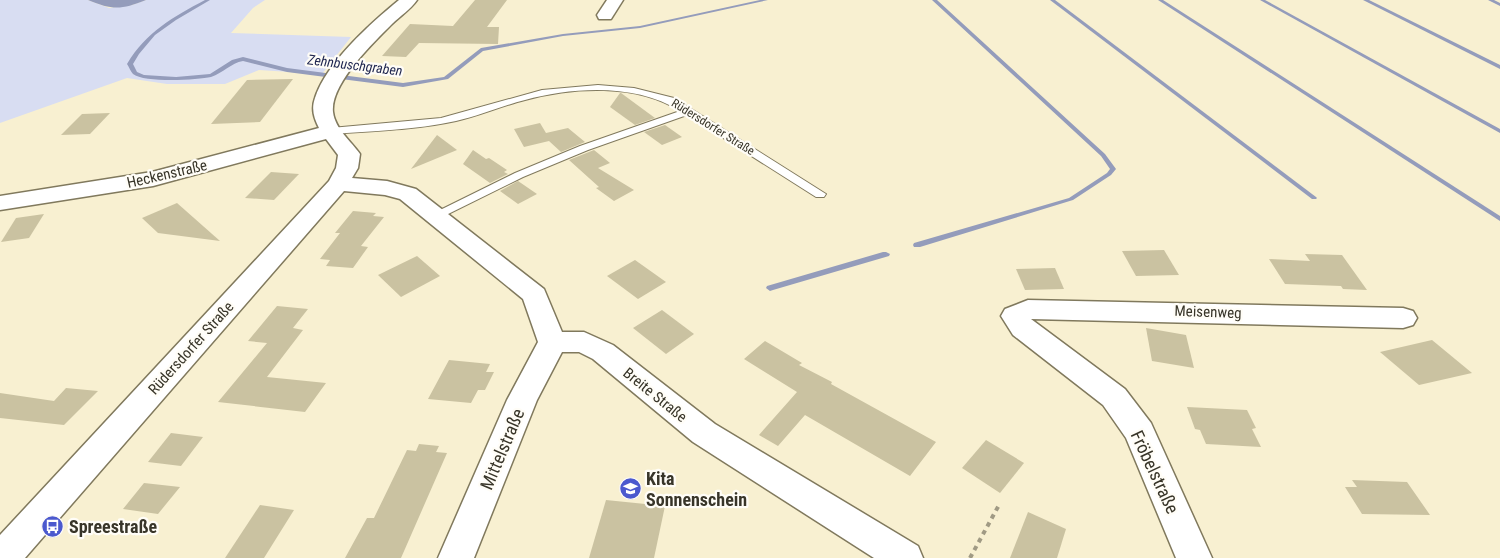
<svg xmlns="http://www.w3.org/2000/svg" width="1500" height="558" font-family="'Roboto Condensed',sans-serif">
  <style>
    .green { fill: #d8ddf2 }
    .water { fill: #949cbb }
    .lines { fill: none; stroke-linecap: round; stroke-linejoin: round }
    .stream { fill: #949cbb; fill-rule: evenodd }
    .building { fill: #cac2a1 }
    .lane-casing { stroke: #80795d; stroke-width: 2 }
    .street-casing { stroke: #80795d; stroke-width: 3 }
    .path { stroke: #a09a84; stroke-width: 4; stroke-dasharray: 4.5 4.5; stroke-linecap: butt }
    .lane { fill: #fff; fill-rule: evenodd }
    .street { fill: #fff; fill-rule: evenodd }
    .labels { text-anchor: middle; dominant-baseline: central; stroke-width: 4.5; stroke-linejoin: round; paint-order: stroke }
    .far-street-label { font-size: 12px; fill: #383529; stroke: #fffdf7 }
    .far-water-label { font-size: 14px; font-style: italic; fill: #1e254e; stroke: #fffdf7 }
    .street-label { font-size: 15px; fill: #383529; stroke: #fffdf7 }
    .near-street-label { font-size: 18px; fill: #383529; stroke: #fffdf7 }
    .near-poi-label { font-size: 18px; font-weight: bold; fill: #383529; stroke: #fffdf7; text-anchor: start }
  </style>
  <rect width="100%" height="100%" fill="#f8f0d1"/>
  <polygon class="green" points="0,0 88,0 109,8 132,5 146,0 265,0 253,8 231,33 351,37 322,74 259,70 225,84 167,84 127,78 0,123"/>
  <path class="water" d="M88 0H146C121 10 112 10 88 0Z"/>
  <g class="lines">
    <g class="stream">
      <path d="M205 0H210L176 20 155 35 139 54 133 64 137 72 144 75 176 77 210 74 232 60 243 57 287 68 403 83 444 77 481 48 563 34 640 26 760 0H768L640 28 563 36 483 51 448 79 403 87 287 72 243 61C231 63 223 73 211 77 198 80 144 83 133 74 131 72 129 67 127 64 146 32 173 17 205 0Z"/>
      <polygon points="932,0 937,0 1105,154 1116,169 1111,175 1073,200 920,247 914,247 913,245 914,243 1069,198 1107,173 1110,169 1101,156"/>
      <polygon points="1050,0 1055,0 1316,197 1317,198 1316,199 1312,199"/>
      <polygon points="1158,0 1163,0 1500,216 1500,221"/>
      <polygon points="1260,0 1265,0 1500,129 1500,133"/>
      <polygon points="1363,0 1369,0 1500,65 1500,69"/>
      <polygon points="1488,0 1494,0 1500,3 1500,6"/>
      <polygon points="883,252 886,252 890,254 889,256 773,290 770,291 766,288 767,286"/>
    </g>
  </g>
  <g class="building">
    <polygon points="475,0 507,0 487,27 499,27 498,44 419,43 406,57 382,56 410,24 453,26"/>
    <polygon points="293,79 260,122 211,124 247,80"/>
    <polygon points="620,93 621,93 655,118 635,125 610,107"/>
    <polygon points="110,113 90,134 61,135 82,114"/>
    <polygon points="540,123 546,133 568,128 585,142 561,152 549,141 524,147 514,129"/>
    <polygon points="665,125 682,137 662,145 644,132"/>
    <polygon points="437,135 457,150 411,169"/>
    <polygon points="473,150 486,159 489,158 507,170 504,172 508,174 490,183 463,164"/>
    <polygon points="594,150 610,163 598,168 634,190 614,201 596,188 599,187 569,160"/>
    <polygon points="271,172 299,174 274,200 245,198"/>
    <polygon points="518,181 537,194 518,204 500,191"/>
    <polygon points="177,203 220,241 158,233 142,218"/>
    <polygon points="353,211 376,213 373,216 384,217 361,246 368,247 353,268 326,266 330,260 320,259 340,233 335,233"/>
    <polygon points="44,214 29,238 1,242 16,218"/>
    <polygon points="1164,250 1179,275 1136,276 1122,251"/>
    <polygon points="1305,254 1342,255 1367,290 1343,289 1341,286 1285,284 1269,259 1310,261"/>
    <polygon points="417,256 440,276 401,297 378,275"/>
    <polygon points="635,260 666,282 638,299 607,276"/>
    <polygon points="1055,268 1064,289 1025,290 1016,269"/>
    <polygon points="277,306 308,309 293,328 303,330 267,377 326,383 305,412 218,402 267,343 248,341"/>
    <polygon points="662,310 694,334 666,354 633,328"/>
    <polygon points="1146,328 1186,335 1194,368 1152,361"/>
    <polygon points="1432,340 1472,373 1419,385 1380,352"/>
    <polygon points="765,341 802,363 799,365 832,382 831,384 936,442 910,476 805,415 778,446 759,435 797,392 744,359"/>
    <polygon points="449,360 490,364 486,372 494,372 485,390 478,390 471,403 428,399"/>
    <polygon points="66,388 98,391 64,425 0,418 0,393 54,401"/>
    <polygon points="1187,407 1247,410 1256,428 1252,429 1261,447 1206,444 1200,430 1195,429"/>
    <polygon points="171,433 203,437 181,466 148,462"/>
    <polygon points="986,440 1024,463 1000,493 962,468"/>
    <polygon points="419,444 439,446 436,452 447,453 401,558 345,558 367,518 374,518 407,450 416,451"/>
    <polygon points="1352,480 1407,482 1430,515 1362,514 1345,487 1357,487"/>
    <polygon points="144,483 180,487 158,514 123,509"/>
    <polygon points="606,500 665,506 654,558 589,558"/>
    <polygon points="260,505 294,510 264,558 225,558"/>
    <polygon points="1028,512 1066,529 1057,558 1010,558"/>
  </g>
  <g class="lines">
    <defs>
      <path id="lane" d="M598 85 634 88 674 98 826 194 824 197H816L687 115 588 150 523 177 440 218 436 219 430 215 515 173 580 146 680 111C636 83 573 87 525 100 501 106 479 116 456 121 415 130 373 131 331 134L326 131 331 128 441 118 542 90Z"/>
      <g id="street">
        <path d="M399 0H417C411 9 400 16 392 24 373 43 330 84 333 112 335 129 351 141 360 154L358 168 352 178 387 181 416 189 544 289 562 332H584L613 345 715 424 918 546 923 558H874L693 442 593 359 579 352H562L537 400 474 558H438L507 400 538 342 523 299 400 199 385 195 344 191 25 558H0V535L329 181 336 168 338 155 326 139 153 186 0 210V196L152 172 319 128C314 118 311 109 315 98 326 63 371 23 399 0Z"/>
        <polygon points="607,0 623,0 611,19 599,19 597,15"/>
        <polygon points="1028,300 1403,308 1413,311 1417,318 1413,325 1403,328 1031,319 1125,389 1151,423 1212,558 1176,558 1126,438 1103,405 1013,335 1001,316 1005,309"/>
      </g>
    </defs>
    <use href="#lane" class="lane-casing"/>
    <use href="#street" class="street-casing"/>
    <polyline class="path" points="970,558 999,505"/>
    <use href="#lane" class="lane"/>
    <use href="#street" class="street"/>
  </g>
  <defs>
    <symbol id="school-disc" viewBox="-11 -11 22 22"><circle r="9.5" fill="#4b59ce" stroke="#fffdf7"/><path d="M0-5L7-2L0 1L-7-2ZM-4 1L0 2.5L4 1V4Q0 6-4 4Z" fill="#fff"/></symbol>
    <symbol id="bus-disc" viewBox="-11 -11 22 22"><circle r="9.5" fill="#4b59ce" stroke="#fffdf7"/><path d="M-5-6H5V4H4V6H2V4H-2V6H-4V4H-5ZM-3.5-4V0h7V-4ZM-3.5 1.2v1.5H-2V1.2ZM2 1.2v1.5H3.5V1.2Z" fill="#fff"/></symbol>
  </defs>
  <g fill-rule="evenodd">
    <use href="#school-disc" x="618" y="476" width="25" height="25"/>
    <use href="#bus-disc" x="40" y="514" width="25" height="25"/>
  </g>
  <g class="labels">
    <g class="far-street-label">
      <text transform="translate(713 127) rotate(32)">Rüdersdorfer Straße</text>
    </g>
    <g class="far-water-label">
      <text transform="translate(355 65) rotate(7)">Zehnbuschgraben</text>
    </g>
    <g class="street-label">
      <text transform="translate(167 174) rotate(-13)">Heckenstraße</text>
      <text transform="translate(1208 312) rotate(2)">Meisenweg</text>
      <text transform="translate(191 348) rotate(-48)">Rüdersdorfer Straße</text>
      <text transform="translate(655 395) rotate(39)">Breite Straße</text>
    </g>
    <g class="near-street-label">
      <text transform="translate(502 449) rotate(-67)">Mittelstraße</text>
      <text transform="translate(1155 472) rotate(65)">Fröbelstraße</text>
    </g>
    <g class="near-poi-label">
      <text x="646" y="478">Kita<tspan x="646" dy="21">Sonnenschein</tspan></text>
      <text x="69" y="526">Spreestraße</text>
    </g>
  </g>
</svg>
